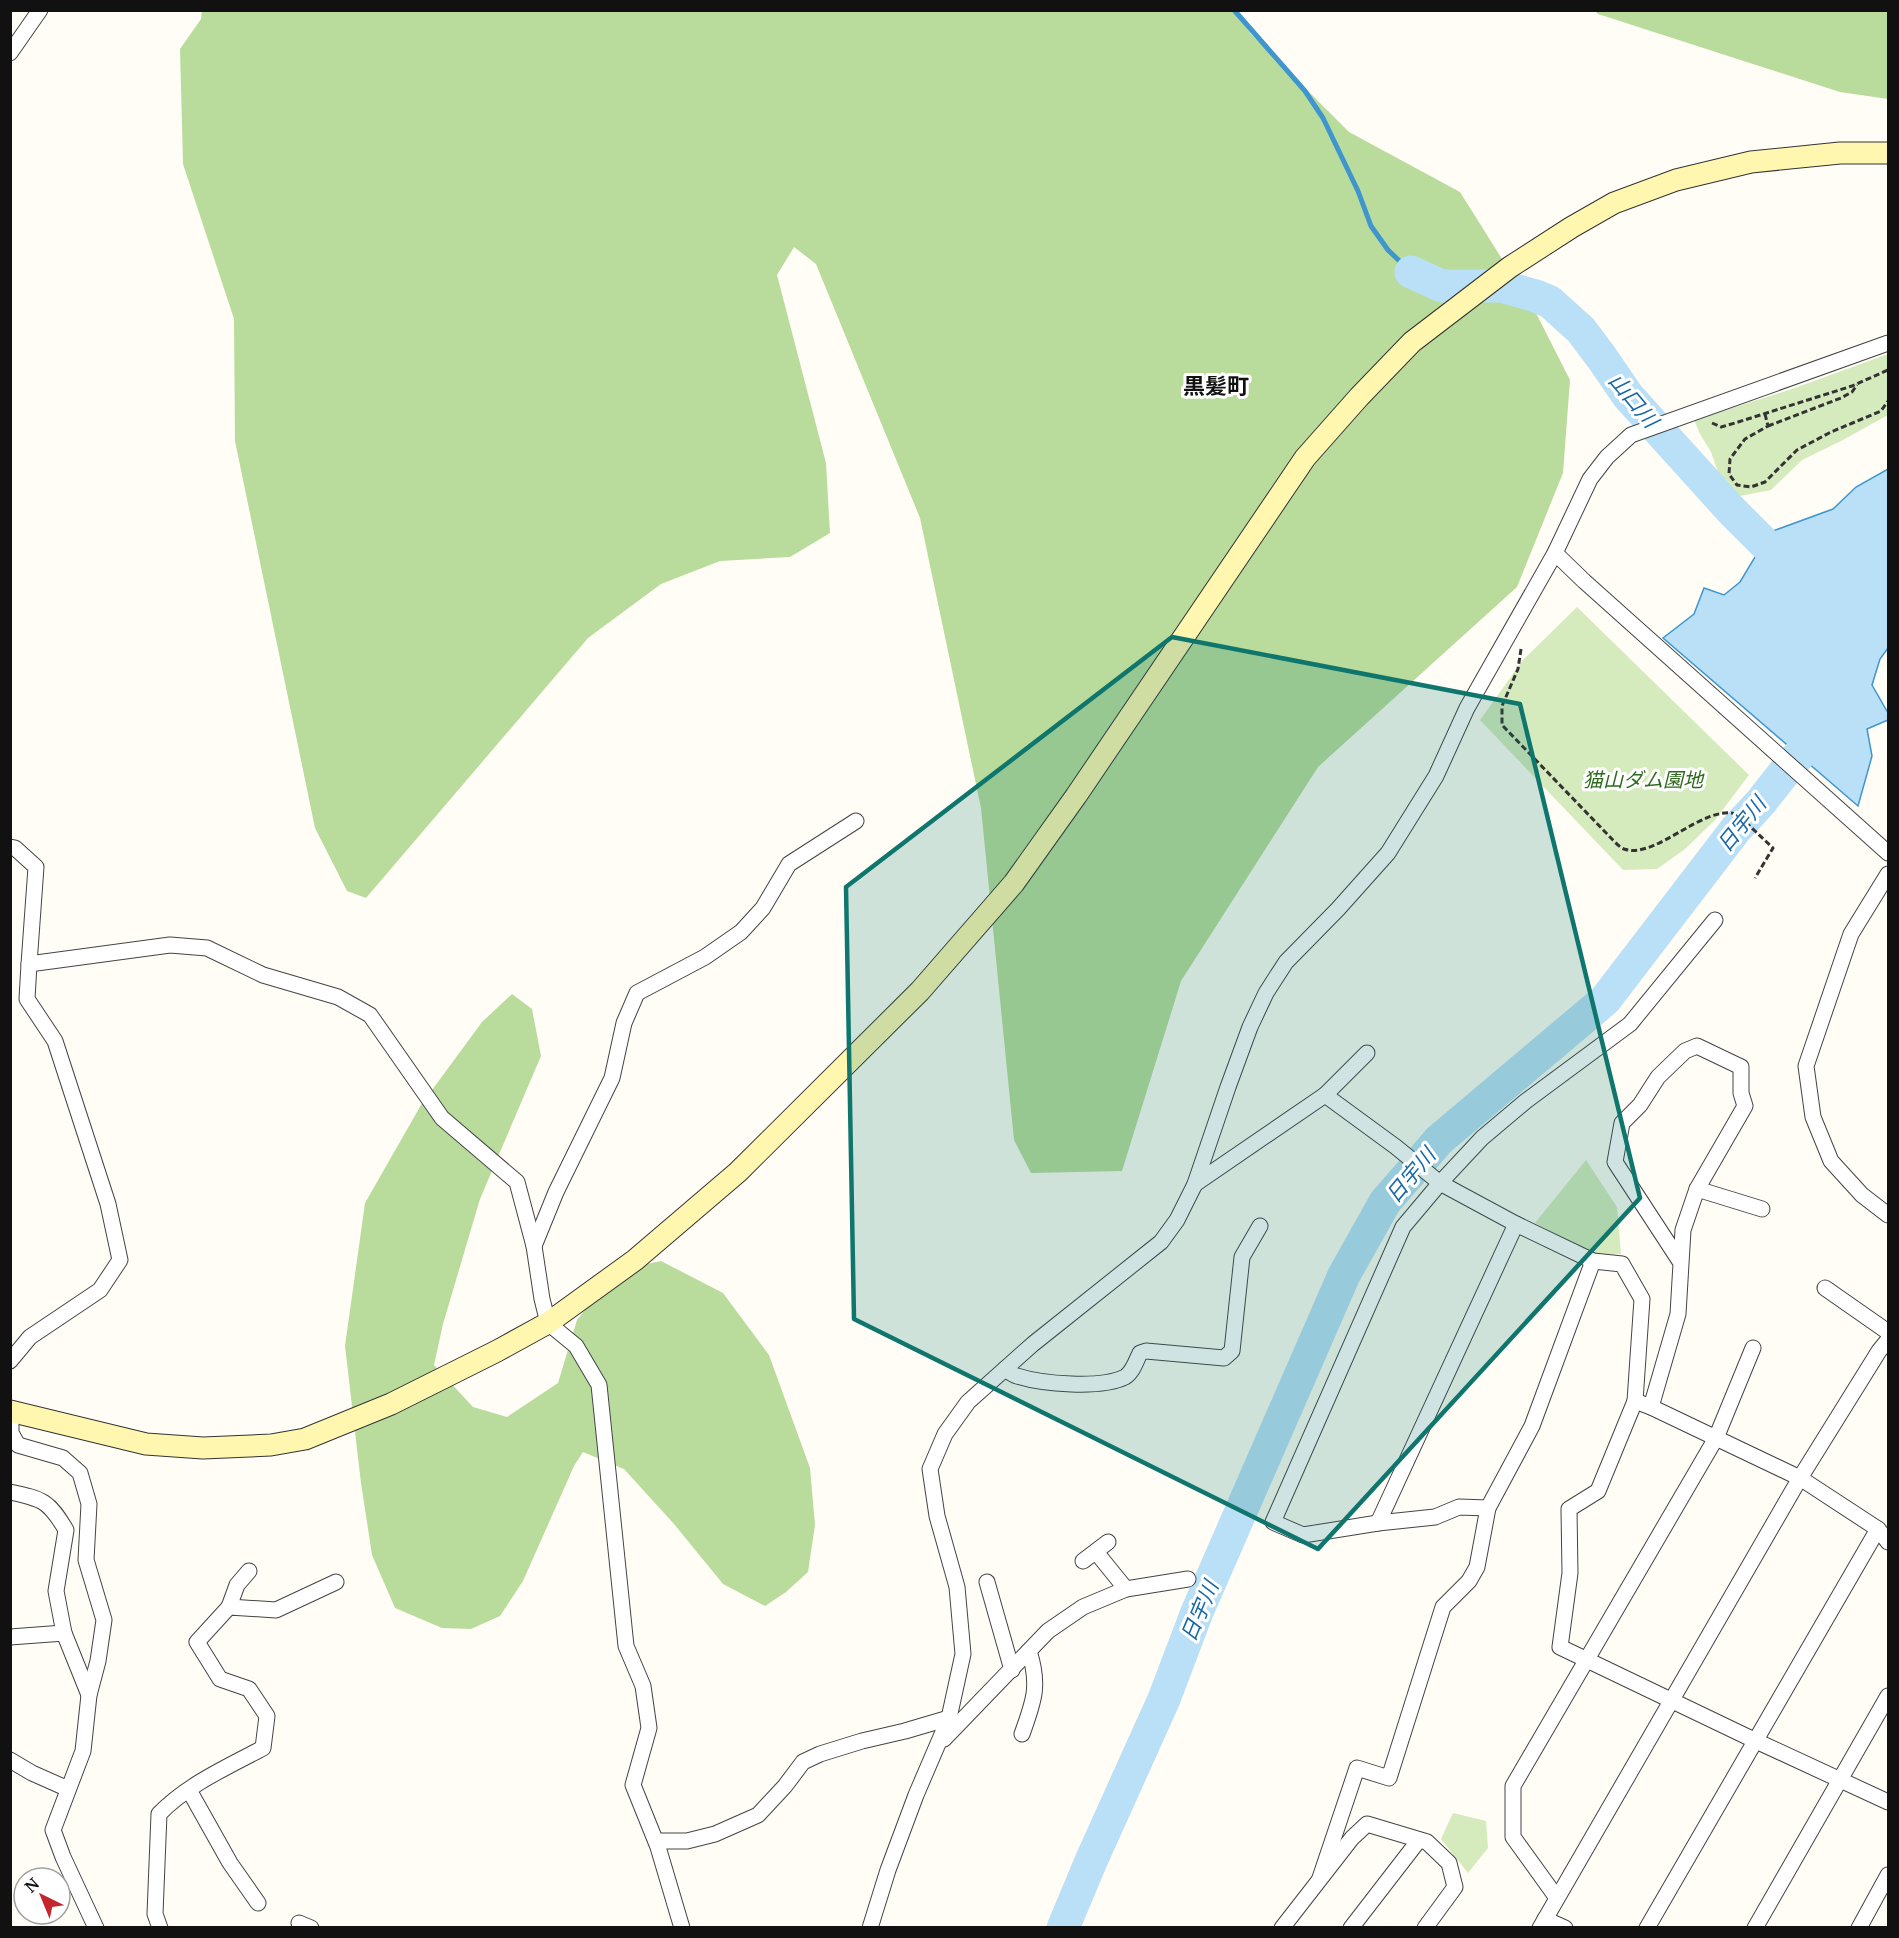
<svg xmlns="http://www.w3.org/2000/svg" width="1899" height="1938" font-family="'Noto Serif','Noto Sans JP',serif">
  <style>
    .green { fill: #d5ebbd }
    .forest { fill: #b9dc9c }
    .water { fill: #b9e0f7; stroke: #3f96cf; stroke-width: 1.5 }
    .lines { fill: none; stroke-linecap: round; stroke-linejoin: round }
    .stream { stroke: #3f96cf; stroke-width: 5 }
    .river { stroke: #b9e0f7; stroke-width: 33 }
    .street-casing { stroke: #444; stroke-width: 17 }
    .secondary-casing { stroke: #333; stroke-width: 23 }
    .path { stroke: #333; stroke-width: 3; stroke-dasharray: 6 3; stroke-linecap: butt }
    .street { stroke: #fff; stroke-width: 15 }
    .secondary { stroke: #fff6b0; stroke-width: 21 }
    .marked { fill: #0f766e; fill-opacity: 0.2; stroke: #0f766e; stroke-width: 4.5; stroke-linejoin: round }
    .labels { text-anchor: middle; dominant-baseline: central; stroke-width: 6; stroke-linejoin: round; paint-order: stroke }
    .park-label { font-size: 20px; font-style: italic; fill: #2f6b1f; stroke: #fff }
    .water-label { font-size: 21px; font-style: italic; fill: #1768a6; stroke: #fff }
    .quarter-label { font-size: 22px; font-weight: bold; fill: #111; stroke: #fff }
  </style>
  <rect width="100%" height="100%" fill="#fffdf5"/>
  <g class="green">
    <polygon points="1888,354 1888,415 1841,441 1802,460 1771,490 1740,496 1721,481 1711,452 1700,434 1694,420 1792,389"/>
    <polygon points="1577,607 1749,775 1715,820 1685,849 1657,869 1623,870 1480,720 1523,660"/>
    <polygon points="1586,1160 1617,1207 1621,1254 1596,1255 1535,1223"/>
    <polygon points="1453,1813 1486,1821 1488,1848 1468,1873 1441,1839"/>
  </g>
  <g class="forest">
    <polygon points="202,10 1234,11 1251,34 1349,132 1460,192 1536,313 1570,380 1563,473 1517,587 1318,767 1181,981 1122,1171 1031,1173 1014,1140 981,808 920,518 816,264 794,247 777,275 826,463 830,533 790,557 720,561 661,584 588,638 366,898 347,891 315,828 235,441 234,319 183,164 180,49 201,19"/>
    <polygon points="1595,11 1888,11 1888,99 1840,92 1598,14"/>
    <polygon points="512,994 532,1009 541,1056 480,1199 443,1324 434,1365 473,1407 507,1417 558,1383 577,1320 615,1271 661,1261 723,1293 769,1355 810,1468 815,1525 808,1572 786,1592 765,1606 723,1584 674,1524 624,1469 583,1452 574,1466 523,1581 500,1616 471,1629 442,1628 395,1608 372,1555 361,1483 345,1346 365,1203 421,1105 482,1022"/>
  </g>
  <polygon class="water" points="1888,469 1888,648 1880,659 1872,685 1888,713 1888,720 1867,729 1872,756 1858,806 1663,638 1694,614 1704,588 1724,595 1740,582 1770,532 1833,509 1856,487"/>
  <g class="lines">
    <polyline class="stream" points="1234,10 1305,91 1323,118 1358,191 1371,226 1388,250 1411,272"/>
    <g class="river">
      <polyline points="1411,272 1442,286 1501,286 1536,296 1550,302 1581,330 1602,358 1628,396 1731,510 1794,573"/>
      <polyline points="1063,1928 1091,1861 1164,1699 1197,1612 1344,1275 1385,1202 1439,1140 1605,1000 1736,829 1761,802 1786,770 1811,741 1810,716"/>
    </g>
    <defs>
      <g id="street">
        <polyline points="10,53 40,10"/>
        <polyline points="1555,553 1584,581 1888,853"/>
        <polyline points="10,847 15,848 36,867 29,964 170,945 207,948 263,975 338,997 370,1015 442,1118 517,1182 534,1246 542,1299 548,1323 576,1346 599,1385 626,1646 643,1686 649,1728 633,1785 658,1847 682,1928"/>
        <polyline points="1888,874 1851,934 1806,1066 1813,1117 1831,1161 1862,1195 1888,1215"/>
        <polyline points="1325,1095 1367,1053"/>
        <polyline points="1195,1184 1325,1095 1396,1147 1440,1183 1516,1224 1593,1261 1622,1264 1642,1299 1635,1401 1651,1407 1800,1478 1878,1529 1888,1542"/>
        <polyline points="1697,1189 1762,1209"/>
        <polyline points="534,1246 556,1192 612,1078 624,1023 637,993 705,957 741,932 763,908 789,864 856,821"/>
        <polyline points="1593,1261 1532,1426 1488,1508 1459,1507 1435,1517 1378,1523 1303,1535 1273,1522 1403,1227 1440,1183 1482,1138 1526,1101 1630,1024 1715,920"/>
        <polyline points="1825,1288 1888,1332"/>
        <polyline points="10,1361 30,1337 100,1290 120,1260 108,1204 55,1041 27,999 29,964"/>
        <path d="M1005 1369C1009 1372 1013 1375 1017 1376 1042 1384 1101 1389 1125 1377 1133 1372 1136 1361 1140 1353L1146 1351 1224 1358 1232 1351 1242 1257 1260 1226"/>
        <polyline points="1635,1401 1598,1491 1569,1509 1570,1573 1560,1647 1754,1740 1888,1802"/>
        <polyline points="1651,1407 1678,1314 1683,1230 1697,1189 1745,1106 1741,1093 1741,1067 1697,1046 1685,1051 1658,1077 1640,1105 1622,1123 1615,1162 1681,1263"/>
        <polyline points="11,1411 11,1433 18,1445 63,1458 80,1473 89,1504 86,1560 104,1620 98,1661 89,1695 83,1751 53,1830 63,1857 96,1928"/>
        <path d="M10 1492C43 1499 49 1501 66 1530L56 1591 64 1633"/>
        <polyline points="1378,1523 1516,1224"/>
        <polyline points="1096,1552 1126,1589"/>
        <polyline points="1083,1561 1108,1542"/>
        <polyline points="987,1582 1012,1670"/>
        <polyline points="229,1607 237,1585 249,1571"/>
        <polyline points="10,1637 64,1633 89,1695"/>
        <path d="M1022 1734C1034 1701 1040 1685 1029 1651"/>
        <polyline points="944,1739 1048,1631 1083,1607 1126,1589 1188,1579"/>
        <polyline points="10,1760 32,1773 68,1789"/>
        <polyline points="189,1790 230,1863 258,1903"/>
        <polyline points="656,1841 687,1841 715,1834 758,1815 785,1786 803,1762 820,1754 862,1741 905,1731 949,1718"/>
        <polyline points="1320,1878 1357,1768 1389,1778 1443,1607 1469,1581 1477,1567 1488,1508"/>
        <polyline points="1557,1898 1513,1837 1513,1786 1716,1438 1753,1348"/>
        <polyline points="1545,1919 1565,1928"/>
        <polyline points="299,1923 311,1928"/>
        <path d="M160 1928 155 1914 159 1814C187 1785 227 1767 263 1748L267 1716 249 1689 220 1679 197 1642 229 1607 276 1610 336 1582"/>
        <polyline points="870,1928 888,1870 916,1795 949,1718 963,1654 957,1587 937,1516 930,1469 945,1434 968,1402 1033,1344 1161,1242 1177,1220 1195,1184 1228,1087 1250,1027 1266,993 1286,962 1338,909 1388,853 1436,776 1467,708 1555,553 1590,479 1607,457 1631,435 1888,343"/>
        <polyline points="1282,1928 1352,1838 1367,1824 1427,1842 1449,1863 1455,1887 1425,1928"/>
        <polyline points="1351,1928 1419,1840"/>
        <polyline points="1540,1928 1800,1478 1879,1351 1888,1340"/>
        <polyline points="1647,1928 1878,1529"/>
        <polyline points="1755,1928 1888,1696"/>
        <polyline points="1859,1928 1888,1875"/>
      </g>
      <polyline id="secondary" points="10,1411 146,1444 203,1448 271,1445 305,1439 391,1404 497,1351 548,1323 635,1260 738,1172 920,991 1014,883 1076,796 1305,458 1359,397 1412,342 1510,267 1572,227 1614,203 1676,180 1751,162 1840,153 1888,153"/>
    </defs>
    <use href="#street" class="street-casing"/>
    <use href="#secondary" class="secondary-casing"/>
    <g class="path">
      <polyline points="1765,414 1768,426 1745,439 1730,459 1729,474 1737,485 1751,487 1765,482 1797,450 1831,432 1881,411 1888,401"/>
      <polyline points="1712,423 1721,427 1735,423 1852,386 1888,370"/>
      <polyline points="1768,426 1841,398 1852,392 1857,385"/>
      <path d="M1521 649 1518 669 1502 706V725L1610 837C1614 841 1619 847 1624 849 1656 860 1703 804 1737 814L1773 848 1755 878"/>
    </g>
    <use href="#street" class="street"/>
    <use href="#secondary" class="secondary"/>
  </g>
  <path class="marked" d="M1172 637 1520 704 1640 1198 1318 1549 854 1319 846 887Z"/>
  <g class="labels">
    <g class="park-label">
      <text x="1643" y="779">猫山ダム園地</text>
    </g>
    <g class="water-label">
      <text transform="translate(1634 400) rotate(50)">山口川</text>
      <text transform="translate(1741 824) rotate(-51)">日宇川</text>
      <text transform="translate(1410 1175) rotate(-50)">日宇川</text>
      <text transform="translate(1199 1611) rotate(-67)">日宇川</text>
    </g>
    <g class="quarter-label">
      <text x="1216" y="385">黒髪町</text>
    </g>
  </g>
  <rect width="1899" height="1938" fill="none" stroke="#111111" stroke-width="24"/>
  <g transform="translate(42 1896) rotate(317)"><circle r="28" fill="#ffffff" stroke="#a0a0a0" stroke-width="1.5"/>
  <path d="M0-4.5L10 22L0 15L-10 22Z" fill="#c4262e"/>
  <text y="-9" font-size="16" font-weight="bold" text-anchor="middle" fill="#111111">N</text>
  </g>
</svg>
